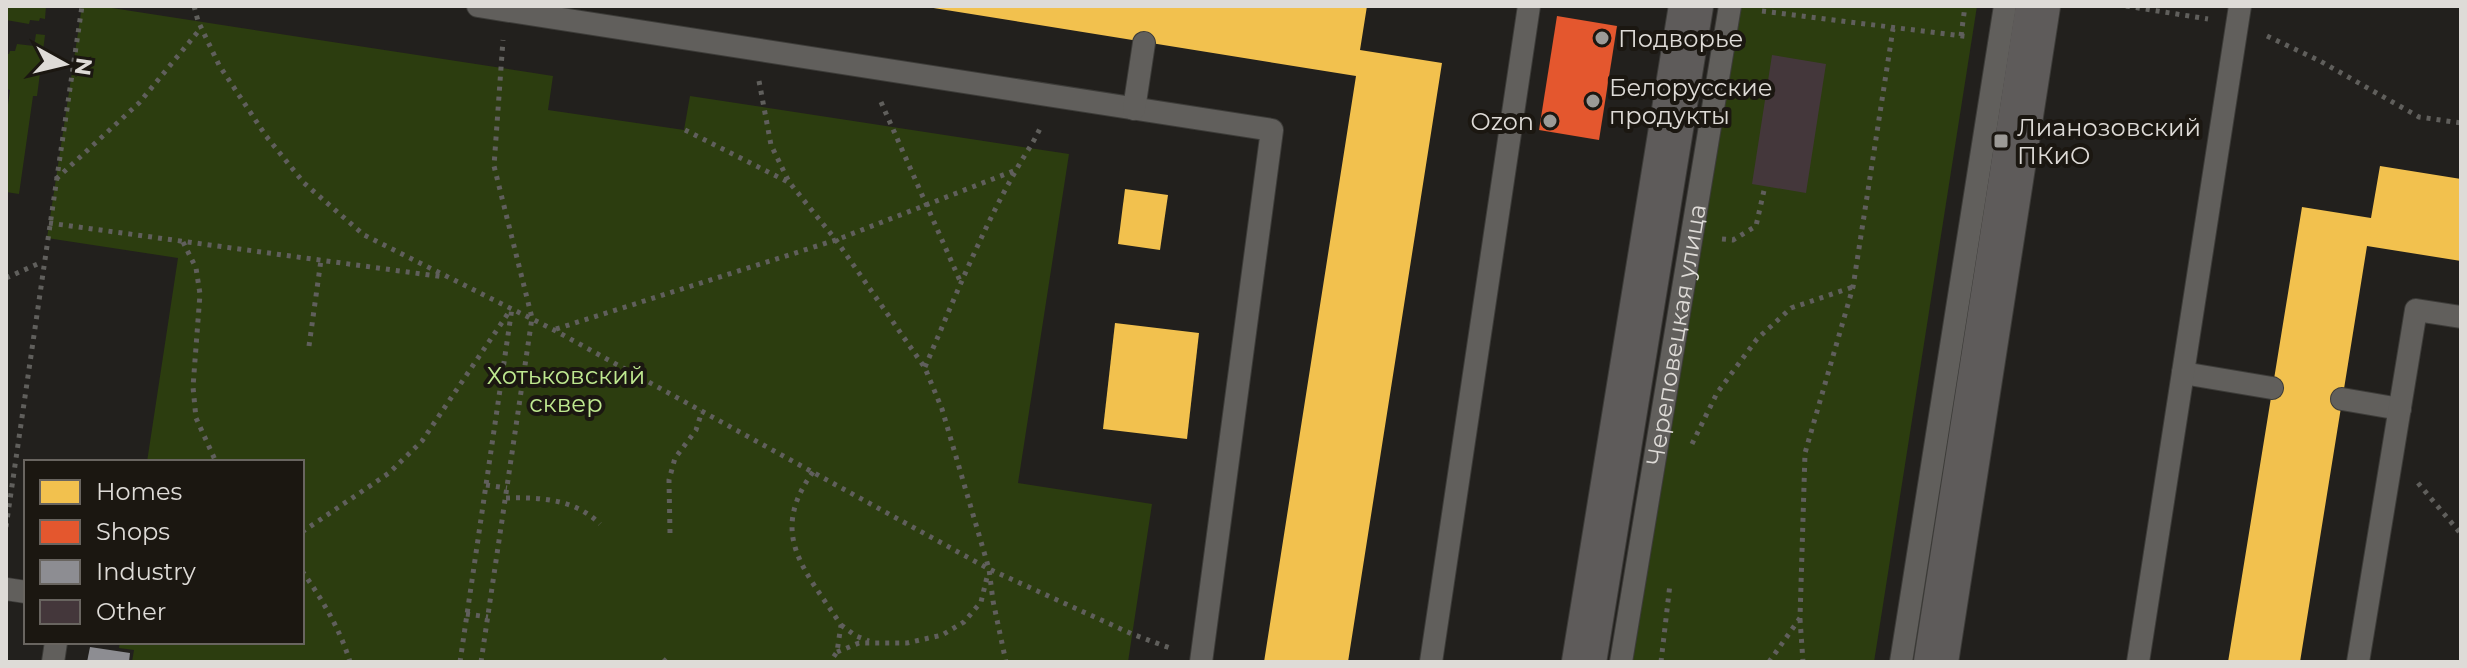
<svg xmlns="http://www.w3.org/2000/svg" width="2467" height="668" font-family="Montserrat,sans-serif">
  <style>
    .green { fill: #2c3d0f }
    .homes { fill: #f2c14e }
    .shops { fill: #e4572e }
    .industry { fill: #8d8d92 }
    .building { fill: #44373b }
    .lines { fill: none; stroke-linecap: round; stroke-linejoin: round }
    .service-casing { stroke: #3d3c39; stroke-width: 24 }
    .secondary-casing { stroke: #3d3c39; stroke-width: 46 }
    .path { stroke: #605f5c; stroke-width: 5; stroke-dasharray: 4 6; stroke-linecap: butt }
    .service { stroke: #615f5c; stroke-width: 22 }
    .secondary { stroke: #5e5b5a; stroke-width: 44 }
    .poi-dot { fill: #9c9a96; stroke: #1b1711; stroke-width: 3 }
    .labels { text-anchor: middle; dominant-baseline: central; stroke-width: 8; stroke-linejoin: round; paint-order: stroke }
    .poi-label { font-size: 24px; fill: #dedbd7; stroke: #1b1711; text-anchor: start }
    .street-label { font-size: 24px; fill: #dedbd7; stroke: #1b1711 }
    .park-label { font-size: 24px; fill: #bfe990; stroke: #1b1711 }
  </style>
  <rect width="100%" height="100%" fill="#22201d"/>
  <g class="green">
    <polygon points="7,6 46,6 45,19 40,18 39,21 30,20 29,24 6,20"/>
    <polygon points="82,6 99,6 553,76 548,110 684,130 690,96 1069,154 1018,483 1152,504 1128,662 132,662 134,650 119,648 120,642 302,642 302,462 147,462 178,258 47,238"/>
    <polygon points="1725,6 1977,6 1874,662 1618,662"/>
    <polygon points="36,34 45,35 37,96 33,96 19,194 6,192 6,119 10,90 6,89 6,54 9,54 10,51 15,51 17,44 34,46"/>
  </g>
  <g class="homes">
    <polygon points="921,6 1367,6 1360,50 1442,63 1348,662 1264,662 1356,76"/>
    <polygon points="2380,166 2461,179 2461,261 2367,246 2300,662 2228,662 2302,207 2371,218"/>
    <polygon points="1125,189 1168,195 1160,250 1118,244"/>
    <polygon points="1115,323 1199,333 1187,439 1103,429"/>
  </g>
  <polygon class="shops" points="1557,16 1617,26 1599,140 1539,130"/>
  <polygon class="industry" points="90,647 130,653 129,662 87,662"/>
  <polygon class="building" points="1772,55 1826,64 1806,193 1752,184"/>
  <g class="lines">
    <defs>
      <g id="service">
        <polyline points="478,6 1272,130 1201,662"/>
        <polyline points="1134,109 1144,43"/>
        <polyline points="2183,373 2272,388"/>
        <polyline points="2342,399 2400,409"/>
        <polyline points="6,589 26,592"/>
        <polyline points="53,662 56,642"/>
        <polyline points="1431,662 1529,6"/>
        <path id="s1" d="M1621 662 1730 6"/>
        <polyline points="1901,662 2005,6"/>
        <polyline points="2138,662 2240,6"/>
        <polyline points="2358,662 2416,310 2461,317"/>
      </g>
      <g id="secondary">
        <polyline points="1584,662 1691,6"/>
        <polyline points="1936,662 2038,6"/>
      </g>
    </defs>
    <use href="#service" class="service-casing"/>
    <use href="#secondary" class="secondary-casing"/>
    <g class="path">
      <polyline points="194,6 198,21 219,65 266,136 304,183 364,235 554,330 989,569 1132,634 1170,648"/>
      <polyline points="2126,6 2208,19"/>
      <polyline points="1762,11 1970,37"/>
      <polyline points="1961,36 1965,6"/>
      <polyline points="2267,36 2320,61 2419,117 2461,123"/>
      <polyline points="759,81 771,145 789,182 836,240 925,368 942,409 989,569 993,601 1006,662"/>
      <polyline points="881,102 961,283"/>
      <polyline points="685,130 788,182"/>
      <polyline points="56,179 139,103 201,28"/>
      <polyline points="49,223 444,277"/>
      <polyline points="1722,239 1733,240 1756,226 1765,186"/>
      <polyline points="183,242 196,268 200,294 193,387 196,418 216,462"/>
      <polyline points="6,278 42,262"/>
      <polyline points="556,329 836,240 1016,170"/>
      <polyline points="309,346 321,260"/>
      <path d="M925 367C953 302 980 234 1015 172 1024 155 1034 143 1042 124"/>
      <polyline points="1692,444 1717,393 1757,339 1791,308 1853,287"/>
      <path d="M813 472C767 535 806 571 841 625L837 652 830 662"/>
      <polyline points="2418,483 2461,534"/>
      <polyline points="486,485 507,488"/>
      <path d="M506 498C540 497 575 499 600 524"/>
      <polyline points="6,527 82,6"/>
      <polyline points="302,532 389,473 422,441 509,312"/>
      <polyline points="670,533 669,480 675,458 696,430 702,411"/>
      <path d="M302 571C322 599 340 629 350 662"/>
      <polyline points="466,614 488,617"/>
      <polyline points="1800,619 1803,662"/>
      <polyline points="841,625 856,636 869,641"/>
      <polyline points="837,652 859,643 907,643 942,635 964,622 981,602 988,573"/>
      <polyline points="663,659 666,662"/>
      <polyline points="460,662 512,308"/>
      <polyline points="481,662 532,318 494,166 503,40"/>
      <polyline points="1661,662 1670,584"/>
      <polyline points="1769,662 1800,618 1805,453 1853,287 1893,29"/>
    </g>
    <use href="#service" class="service"/>
    <use href="#secondary" class="secondary"/>
  </g>
  <g class="poi-dot">
    <circle cx="1602" cy="38" r="8"/>
    <circle cx="1593" cy="101" r="8"/>
    <circle cx="1550" cy="121" r="8"/>
    <rect x="1993" y="133" width="16" height="16" rx="4"/>
  </g>
  <g class="labels">
    <g class="poi-label">
      <text x="1618" y="38">Подворье</text>
      <text x="1609" y="87">Белорусские<tspan x="1609" dy="28">продукты</tspan></text>
      <text x="1534" y="121" text-anchor="end">Ozon</text>
      <text x="2017" y="127">Лианозовский<tspan x="2017" dy="28">ПКиО</tspan></text>
    </g>
    <g class="street-label">
      <text stroke="none"><textPath href="#s1" startOffset="332">Череповецкая улица</textPath></text>
    </g>
    <g class="park-label">
      <text x="566" y="375">Хотьковский<tspan x="566" dy="28">сквер</tspan></text>
    </g>
  </g>
  <rect width="2467" height="668" fill="none" stroke="#dedbd7" stroke-width="16"/>
  <rect x="24" y="460" width="280" height="184" fill="#1b1711" stroke="#696560" stroke-width="2"/>
  <rect x="40" y="480" width="40" height="24" fill="#f2c14e" stroke="#696560" stroke-width="2"/>
  <text x="96" y="500" font-size="24" fill="#dedbd7">Homes</text>
  <rect x="40" y="520" width="40" height="24" fill="#e4572e" stroke="#696560" stroke-width="2"/>
  <text x="96" y="540" font-size="24" fill="#dedbd7">Shops</text>
  <rect x="40" y="560" width="40" height="24" fill="#8d8d92" stroke="#696560" stroke-width="2"/>
  <text x="96" y="580" font-size="24" fill="#dedbd7">Industry</text>
  <rect x="40" y="600" width="40" height="24" fill="#44373b" stroke="#696560" stroke-width="2"/>
  <text x="96" y="620" font-size="24" fill="#dedbd7">Other</text>
  <g transform="translate(64 64) rotate(98)" stroke="#1b1711" stroke-width="6" paint-order="stroke">
  <path d="M0-6L14 30L0 20L-14 30Z" fill="#dedbd7"/>
  <text y="-12" font-size="22" font-weight="bold" text-anchor="middle" fill="#dedbd7">N</text>
  </g>
</svg>
